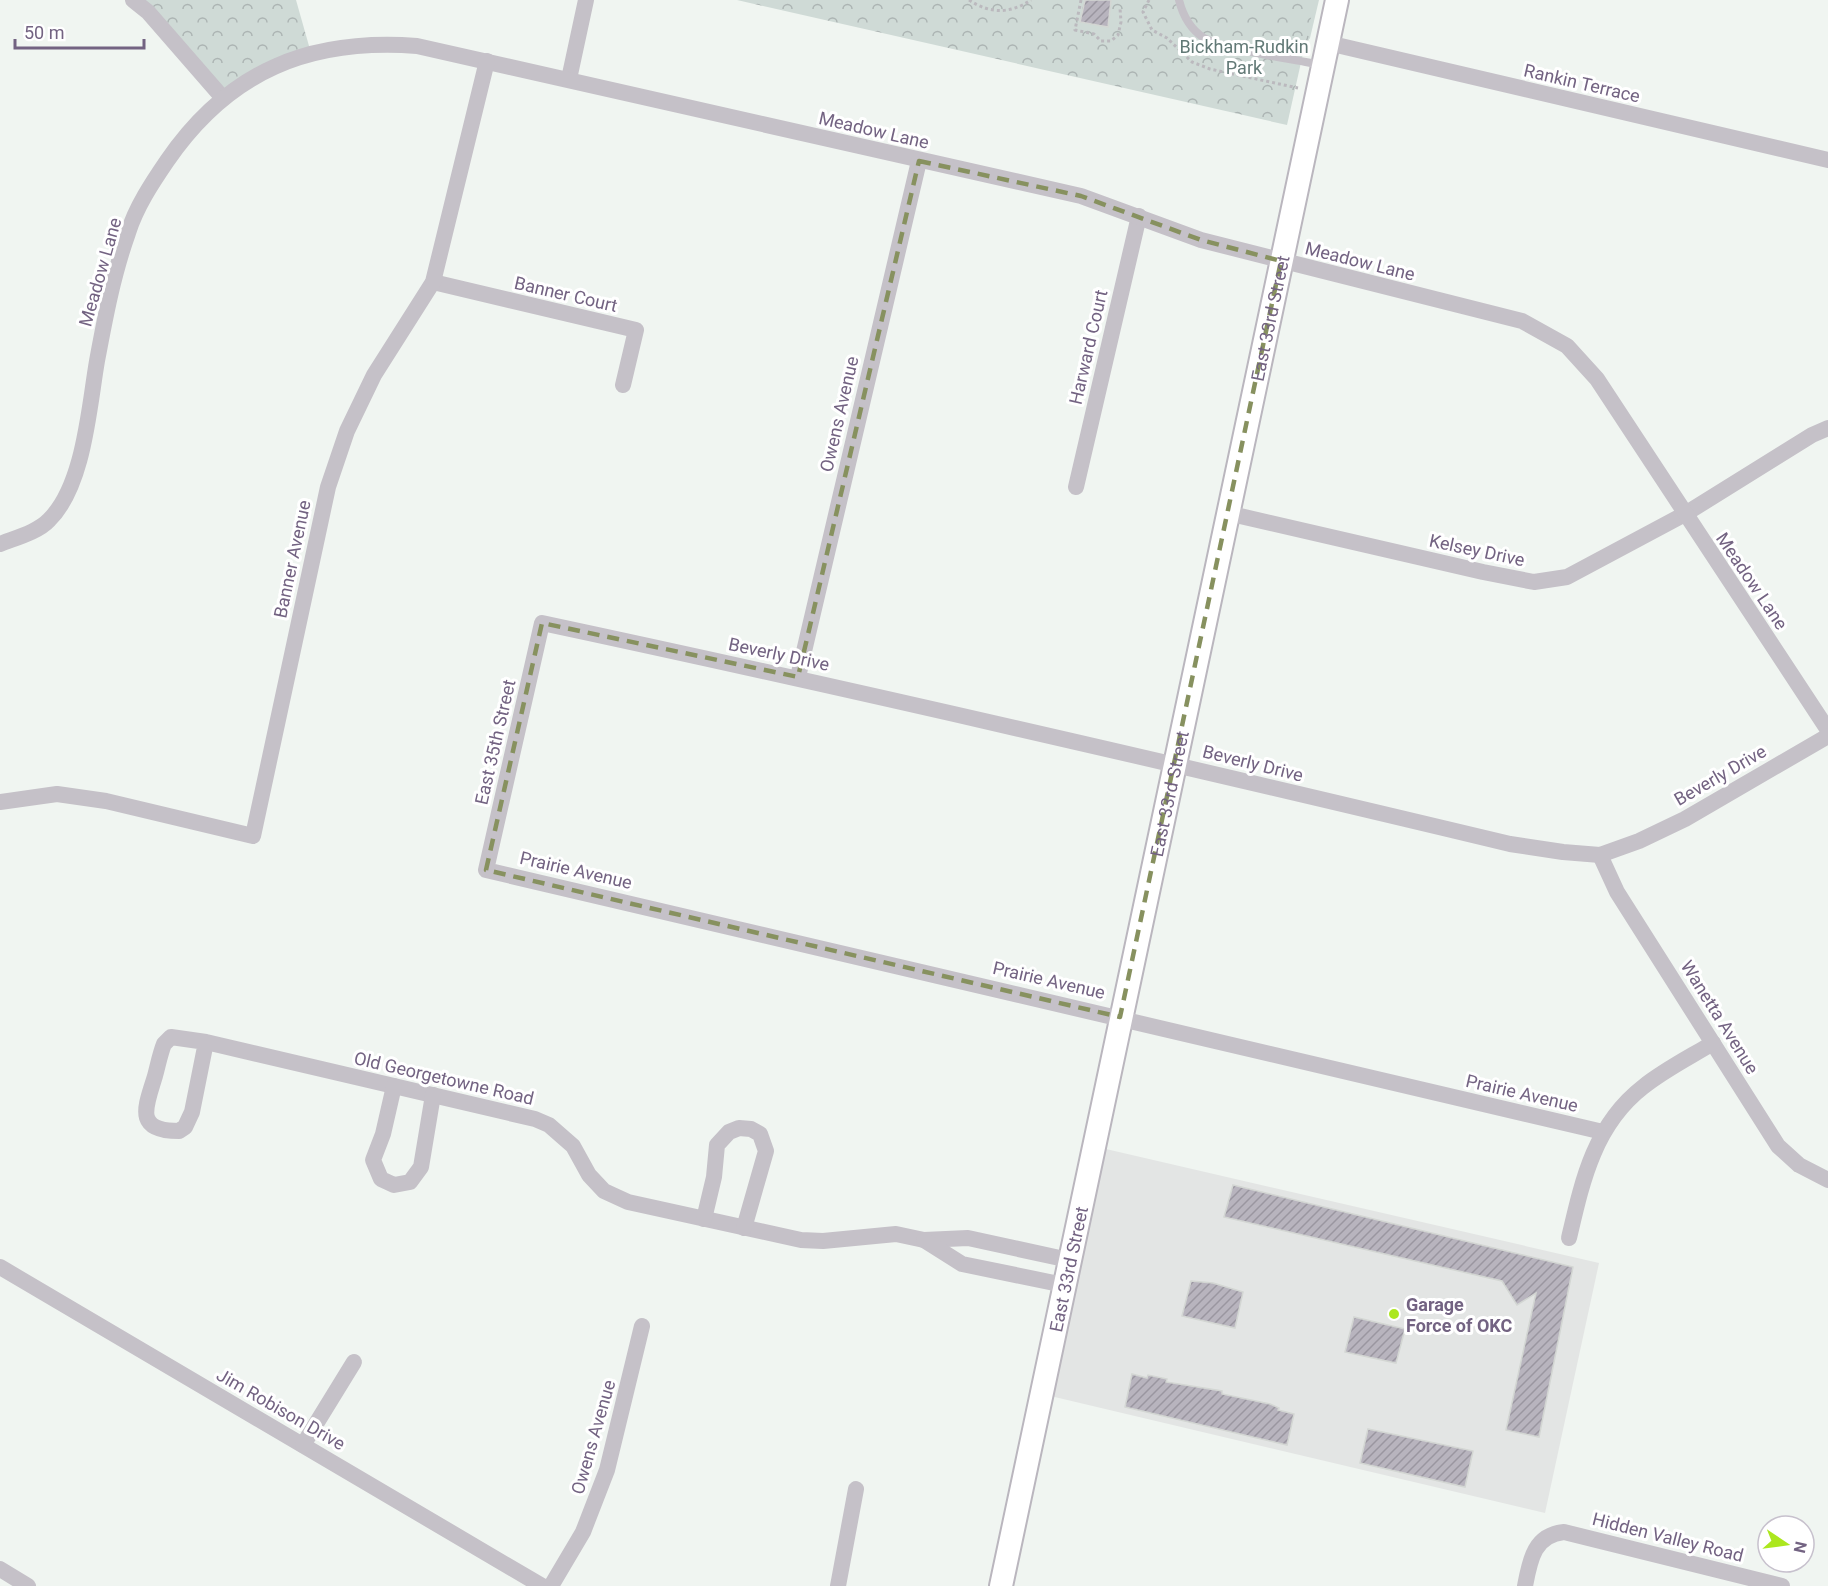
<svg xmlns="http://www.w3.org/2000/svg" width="1828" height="1586" font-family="Roboto,sans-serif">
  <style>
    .built { fill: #e3e5e4 }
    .grass { fill: url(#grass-tufts) }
    .park { fill: url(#park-crowns) }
    .building { fill: url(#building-hatch); stroke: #d3d6d3; stroke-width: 1.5 }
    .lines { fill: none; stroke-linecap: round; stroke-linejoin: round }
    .secondary-casing { stroke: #bab6be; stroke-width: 26 }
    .path { stroke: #bbb9be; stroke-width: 3; stroke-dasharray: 3 3; stroke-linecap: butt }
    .lane { stroke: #c5c1c8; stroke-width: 8 }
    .street { stroke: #c5c1c8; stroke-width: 16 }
    .secondary { stroke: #fff; stroke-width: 22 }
    .marked { fill: none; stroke: #87915f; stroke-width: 4.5; stroke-dasharray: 12 8; stroke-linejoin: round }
    .poi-dot { fill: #ace71e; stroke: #fff; stroke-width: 2 }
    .labels { text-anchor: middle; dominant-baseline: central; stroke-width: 6; stroke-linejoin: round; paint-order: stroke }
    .park-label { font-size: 18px; fill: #627976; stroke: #fff }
    .street-label { font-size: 18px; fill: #736382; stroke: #fff }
    .poi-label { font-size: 18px; font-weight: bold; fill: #736382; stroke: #fff; text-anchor: start }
  </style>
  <defs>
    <pattern id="grass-tufts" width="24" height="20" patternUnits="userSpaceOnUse" patternTransform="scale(1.5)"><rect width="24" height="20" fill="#cfdad6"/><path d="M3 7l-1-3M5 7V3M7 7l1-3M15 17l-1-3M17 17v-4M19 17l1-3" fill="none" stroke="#acb4b3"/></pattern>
    <pattern id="park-crowns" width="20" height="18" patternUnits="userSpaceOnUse" patternTransform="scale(1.5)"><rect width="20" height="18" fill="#cfdad6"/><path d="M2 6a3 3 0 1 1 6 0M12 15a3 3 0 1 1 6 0" fill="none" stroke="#acb4b3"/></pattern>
    <pattern id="building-hatch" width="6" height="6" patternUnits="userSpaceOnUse" patternTransform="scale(1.5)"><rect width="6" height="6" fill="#b8b4be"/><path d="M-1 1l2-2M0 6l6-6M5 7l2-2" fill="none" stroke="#9a96a0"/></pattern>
  </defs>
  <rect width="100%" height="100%" fill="#f0f5f1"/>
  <polygon class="built" points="1093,1146 1599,1263 1545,1513 1042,1394"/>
  <polygon class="grass" points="1305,0 1319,0 1310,38 1306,44"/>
  <g class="park">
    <polygon points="133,0 296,0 311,53 222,97"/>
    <polygon points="737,0 1315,0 1287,125"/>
  </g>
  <g class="building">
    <polygon points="1085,0 1111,0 1108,27 1080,22"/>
    <polygon points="1233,1185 1573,1267 1539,1437 1506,1430 1536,1293 1517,1305 1502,1281 1224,1217"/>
    <polygon points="1191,1281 1213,1283 1243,1292 1235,1328 1182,1316"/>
    <polygon points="1354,1317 1405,1329 1396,1363 1345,1352"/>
    <polygon points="1132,1374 1147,1378 1148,1375 1167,1379 1166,1382 1222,1391 1222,1394 1270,1404 1279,1408 1278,1410 1294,1414 1287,1445 1125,1407"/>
    <polygon points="1368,1429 1473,1451 1465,1487 1360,1463"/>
  </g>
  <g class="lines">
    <defs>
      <g id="secondary">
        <path id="s1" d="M1001 1586 1337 0"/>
      </g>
    </defs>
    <use href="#secondary" class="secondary-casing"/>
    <g class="path">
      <path d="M969 0C990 14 1010 14 1031 0"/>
      <polyline points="1081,0 1075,30 1094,34 1101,41 1111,41 1118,35 1121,22 1120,8"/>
      <polyline points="1149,0 1143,12 1152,30 1167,38 1192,62 1210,69 1298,88"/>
    </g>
    <path class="lane" d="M1179 0C1183 16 1190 29 1204 38 1225 50 1294 59 1321 65"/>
    <g class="street">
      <polyline points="133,0 148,12 222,97"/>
      <polyline points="1328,43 1828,160"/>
      <polyline points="569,79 586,0"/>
      <polyline points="433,282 636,330 623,385"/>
      <polyline points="1076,487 1139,216"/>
      <polyline points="1227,513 1483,572 1534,582 1567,577 1685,514 1812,435 1828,428"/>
      <path d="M0 544C15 538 38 532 49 520 84 486 89 407 97 361 105 318 113 275 128 233 136 207 152 183 167 161 229 71 309 38 417 46L1081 196 1201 240 1522 321 1567 346 1597 379 1828 730"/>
      <polyline points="798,677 919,161"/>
      <polyline points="0,802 57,794 106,801 253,836 328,487 347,431 374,375 433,282 487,61"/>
      <polyline points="1600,855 1617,892 1778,1146 1799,1165 1828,1180"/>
      <path d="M206 1042 171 1037 164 1044C160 1054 158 1065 155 1076 146 1106 133 1131 179 1131L185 1127 192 1112 206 1042 535 1119 549 1125 573 1146 589 1175 604 1191 628 1202 801 1240 823 1241 896 1234 924 1240 968 1238 1069 1260"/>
      <polyline points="394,1086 383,1134 373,1160 381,1179 394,1185 410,1182 421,1167 433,1095"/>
      <path d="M1603 1132 486 870 542 623C865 692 1188 767 1510 844L1563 852 1600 855 1639 841 1685 819 1828 736"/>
      <polyline points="704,1219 714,1177 717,1145 729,1132 739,1128 751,1129 760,1134 766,1151 744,1228"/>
      <path d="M1569 1238C1582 1182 1594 1125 1643 1087 1664 1070 1690 1057 1713 1043"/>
      <polyline points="924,1240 962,1264 1064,1285"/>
      <polyline points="0,1267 542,1586"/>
      <polyline points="303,1445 354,1362"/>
      <polyline points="0,1569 28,1586"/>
      <polyline points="551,1586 583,1532 607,1470 642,1326"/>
      <polyline points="838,1586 856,1489"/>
      <path d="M1525 1586C1530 1560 1534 1535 1564 1532L1782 1586"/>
    </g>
    <use href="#secondary" class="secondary"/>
  </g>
  <path class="marked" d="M919 161 1081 196 1201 240 1281 261 1120 1017 486 870 542 623 798 677Z"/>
  <circle class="poi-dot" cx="1394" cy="1314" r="6"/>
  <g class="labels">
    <g class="park-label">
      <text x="1244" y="46">Bickham-Rudkin<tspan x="1244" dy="21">Park</tspan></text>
    </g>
    <g class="street-label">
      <text transform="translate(1582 83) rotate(13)">Rankin Terrace</text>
      <text transform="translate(874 130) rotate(13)">Meadow Lane</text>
      <text transform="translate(1360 261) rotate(14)">Meadow Lane</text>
      <text transform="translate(100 272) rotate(-74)">Meadow Lane</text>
      <text transform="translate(566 294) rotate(13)">Banner Court</text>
      <text stroke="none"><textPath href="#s1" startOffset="1296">East 33rd Street</textPath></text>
      <text transform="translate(1088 347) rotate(-77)">Harward Court</text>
      <text transform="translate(839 414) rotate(-77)">Owens Avenue</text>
      <text transform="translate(1477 550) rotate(12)">Kelsey Drive</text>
      <text transform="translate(292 559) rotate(-78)">Banner Avenue</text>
      <text transform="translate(1752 581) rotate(56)">Meadow Lane</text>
      <text transform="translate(779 654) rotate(12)">Beverly Drive</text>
      <text transform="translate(495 742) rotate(-77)">East 35th Street</text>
      <text transform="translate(1253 763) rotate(14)">Beverly Drive</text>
      <text transform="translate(1720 775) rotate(-30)">Beverly Drive</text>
      <text stroke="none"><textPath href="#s1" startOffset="810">East 33rd Street</textPath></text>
      <text transform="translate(576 870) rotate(13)">Prairie Avenue</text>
      <text transform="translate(1049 980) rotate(13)">Prairie Avenue</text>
      <text transform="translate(1720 1017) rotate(58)">Wanetta Avenue</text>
      <text transform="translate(444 1078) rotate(13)">Old Georgetowne Road</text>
      <text transform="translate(1522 1093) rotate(13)">Prairie Avenue</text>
      <text stroke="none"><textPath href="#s1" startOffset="324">East 33rd Street</textPath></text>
      <text transform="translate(281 1409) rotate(30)">Jim Robison Drive</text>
      <text transform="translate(593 1437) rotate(-74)">Owens Avenue</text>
      <text transform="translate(1668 1537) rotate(14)">Hidden Valley Road</text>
    </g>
    <g class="poi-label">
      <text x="1406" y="1304">Garage<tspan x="1406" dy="21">Force of OKC</tspan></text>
    </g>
  </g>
  <g transform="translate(1786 1544) rotate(103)"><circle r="28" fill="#ffffff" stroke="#c7c1cd" stroke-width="1.5"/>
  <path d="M0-4.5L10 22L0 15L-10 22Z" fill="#ace71e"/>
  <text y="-9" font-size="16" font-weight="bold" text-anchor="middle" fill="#736382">N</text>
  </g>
  <path d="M15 39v9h129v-9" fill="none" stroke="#736382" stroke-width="3"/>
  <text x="24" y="39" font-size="18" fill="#736382" stroke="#ffffff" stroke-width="4.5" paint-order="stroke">50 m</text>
</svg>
